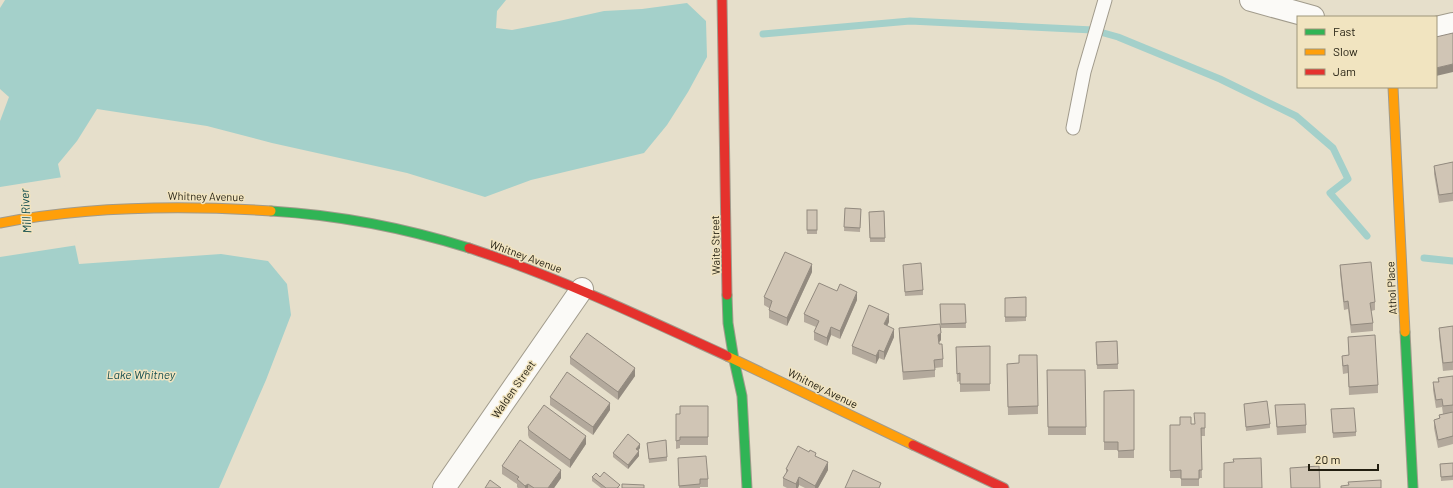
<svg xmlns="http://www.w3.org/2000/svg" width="1453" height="488" font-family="Barlow,sans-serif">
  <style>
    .water { fill: #a4d0ca }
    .pier { fill: #e6dfcb }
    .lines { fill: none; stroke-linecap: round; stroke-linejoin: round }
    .stream { stroke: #a4d0ca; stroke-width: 7 }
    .lane-casing { stroke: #a19b8c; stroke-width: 15 }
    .street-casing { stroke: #a19b8c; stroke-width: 24 }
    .fast-casing { stroke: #a19b8c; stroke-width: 11 }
    .slow-casing { stroke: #a19b8c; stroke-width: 11 }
    .jam-casing { stroke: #a19b8c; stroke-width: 11 }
    .lane { stroke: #fbfaf7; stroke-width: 13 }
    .street { stroke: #fbfaf7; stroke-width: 22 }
    .fast { stroke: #30b455; stroke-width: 9 }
    .slow { stroke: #ff9f0a; stroke-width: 9 }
    .jam { stroke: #e5322d; stroke-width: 9 }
    .wall { fill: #b3a99c }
    .shaded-wall { fill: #928a7f }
    .building { fill: #d0c5b5; stroke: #928a7f }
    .labels { text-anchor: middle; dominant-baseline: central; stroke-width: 3; stroke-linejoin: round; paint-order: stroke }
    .street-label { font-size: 11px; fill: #221e10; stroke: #f1e4c0 }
    .water-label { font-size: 12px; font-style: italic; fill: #144e4f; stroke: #f1e4c0 }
  </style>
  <rect width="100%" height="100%" fill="#e6dfcb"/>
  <polygon class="water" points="5,0 506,0 497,11 496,28 512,30 559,21 604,11 642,9 687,3 706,21 707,57 688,92 667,125 644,153 531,180 485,197 407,173 272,143 207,126 97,109 77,141 58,164 79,264 221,254 268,261 287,284 291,315 266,380 219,488 0,488 0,121 9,97 0,89 0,8"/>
  <polygon class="pier" points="63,177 78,245 0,257 0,187"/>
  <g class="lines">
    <g class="stream">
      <polyline points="763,34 910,21 1093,30 1118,37 1220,79 1296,116 1333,148 1348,179 1330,193 1367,236"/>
      <polyline points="1424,258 1453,261"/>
    </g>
    <defs>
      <polyline id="lane" points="1073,128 1084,72 1105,0"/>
      <g id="street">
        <polyline points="1251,0 1313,17"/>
        <polyline points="1436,28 1453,24"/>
        <polyline points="444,488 582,289"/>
      </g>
      <g id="fast">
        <path d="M271 211C337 215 405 228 469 248"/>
        <polyline points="727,295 728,323 734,360 742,396 747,488"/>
        <polyline points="1405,332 1413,488"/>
      </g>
      <g id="slow">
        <polyline points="1393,87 1405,332"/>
        <path d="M0 223C90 206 180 205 271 211"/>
        <polyline points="727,356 913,445"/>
      </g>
      <g id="jam">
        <polyline points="722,0 727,295"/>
        <path d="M469 248C558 277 642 317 727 356"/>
        <polyline points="913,445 1004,488"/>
      </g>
    </defs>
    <use href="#lane" class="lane-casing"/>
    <use href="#street" class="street-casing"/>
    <use href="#fast" class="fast-casing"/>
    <use href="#slow" class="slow-casing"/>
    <use href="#jam" class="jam-casing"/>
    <use href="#lane" class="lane"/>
    <use href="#street" class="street"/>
    <use href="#fast" class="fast"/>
    <use href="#slow" class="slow"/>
    <use href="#jam" class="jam"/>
  </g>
  <g class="wall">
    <polygon points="1453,162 1453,201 1439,203 1434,174 1434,166"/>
    <polygon points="845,208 861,209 860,232 844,231"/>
    <rect x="807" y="210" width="10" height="24"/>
    <polygon points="884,211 885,242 870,242 869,212"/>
    <polygon points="903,265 923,290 923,295 905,296"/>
    <polygon points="1340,265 1375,302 1375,310 1371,311 1373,323 1373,331 1351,333 1348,309 1344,310 1340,273"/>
    <polygon points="812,272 787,326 769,318 769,308 764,305 764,297"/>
    <polygon points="837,291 857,300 840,339 831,335 827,346 814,340 814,332 816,327 804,322 804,314"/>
    <polygon points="1026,297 1026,321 1005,322 1005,298"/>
    <polygon points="940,304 965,304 966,328 941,328"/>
    <polygon points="889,322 887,326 894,337 884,360 879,358 876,364 852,354 852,346"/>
    <polygon points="1453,326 1453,370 1443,371 1439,336 1439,328"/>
    <polygon points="899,328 941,340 939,343 943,359 943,367 935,368 935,377 903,380 899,335"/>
    <polygon points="1348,337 1378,385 1378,393 1349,395 1348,373 1343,374 1342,363 1342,356 1349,355"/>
    <polygon points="1117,341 1118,369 1097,369 1096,342"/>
    <polygon points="990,346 990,391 960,392 960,381 957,382 956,347"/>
    <polygon points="570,357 635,376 618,400 570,364"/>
    <polygon points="1047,370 1085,370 1086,435 1048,435"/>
    <polygon points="1007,372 1038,406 1038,414 1008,415"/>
    <polygon points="1453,376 1453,444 1438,448 1434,428 1434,420 1439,419 1439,415 1443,414 1442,407 1436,408 1433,390 1433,382 1438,382 1438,378"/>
    <polygon points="1134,390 1134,458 1118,458 1118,450 1104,450 1104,391"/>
    <polygon points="550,397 610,410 593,435 550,405"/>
    <polygon points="1244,404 1270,424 1270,428 1246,431"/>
    <polygon points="1275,405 1306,425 1306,433 1277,435"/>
    <polygon points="708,406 708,445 680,445 680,448 676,449 676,414 680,414"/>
    <polygon points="1331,409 1356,432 1356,436 1333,438"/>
    <polygon points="1205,413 1205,436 1201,436 1202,478 1199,478 1199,486 1181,486 1181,478 1170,478 1170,425 1180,425 1180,417 1191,424 1195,424"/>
    <polygon points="528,427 586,444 570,468 529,438 528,435"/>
    <polygon points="647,443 667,457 667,461 649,463"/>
    <polygon points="640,448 638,451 639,456 628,469 613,457 613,453"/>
    <polygon points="816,456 828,470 818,488 805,488 799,485 798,488 787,488 783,486 783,478 786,474 786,469"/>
    <polygon points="678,458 708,479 708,487 700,487 700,488 679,488"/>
    <polygon points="1453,463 1453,480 1441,481 1440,464"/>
    <polygon points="502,466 561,478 554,488 518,488 517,487 517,484 502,474"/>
    <polygon points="592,477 600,477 620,488 601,488 592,481"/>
  </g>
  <g class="shaded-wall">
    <polygon points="1453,64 1453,72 1436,76 1436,68"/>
    <polygon points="812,264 812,272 787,326 787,318"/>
    <polygon points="857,292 857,300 840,339 840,331"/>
    <polygon points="889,314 889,322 884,332 884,324"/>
    <polygon points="831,327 831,335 827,346 827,338"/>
    <polygon points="894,329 894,337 884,360 884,352"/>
    <polygon points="941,333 941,340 938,343 938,335"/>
    <polygon points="879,350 879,358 876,364 876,356"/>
    <polygon points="635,368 635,376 618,400 618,392"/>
    <polygon points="610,403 610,410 593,435 593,427"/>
    <polygon points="586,436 586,444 570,468 570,460"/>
    <polygon points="640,444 640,448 636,453 636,449"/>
    <polygon points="639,451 639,456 628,469 628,465"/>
    <polygon points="828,462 828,470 818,488 815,488 815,486"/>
    <polygon points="561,470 561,478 554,488 548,488"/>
    <polygon points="799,477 799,485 798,488 796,488 796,484"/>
    <polygon points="528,484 528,488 525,488 525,486"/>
  </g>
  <g class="building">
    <polygon points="1453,33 1453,64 1436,68 1436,37"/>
    <polygon points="1453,162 1453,193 1439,195 1434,166"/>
    <polygon points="845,208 861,209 860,228 844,227"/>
    <rect x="807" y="210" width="10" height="20"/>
    <polygon points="884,211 885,238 870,238 869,212"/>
    <polygon points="785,252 812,264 787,318 769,310 772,301 764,297"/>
    <polygon points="1371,262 1375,302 1370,303 1373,323 1351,325 1348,301 1344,302 1340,265"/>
    <polygon points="921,263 923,290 905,292 903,265"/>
    <polygon points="819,283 837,291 840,284 857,292 840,331 831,327 827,338 814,332 819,321 804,314"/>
    <polygon points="1026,297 1026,317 1005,317 1005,298"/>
    <polygon points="940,304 965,304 966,323 941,324"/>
    <polygon points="869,305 889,314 884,324 894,329 884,352 879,350 876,356 852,346"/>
    <polygon points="940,324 941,333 938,335 939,344 942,344 943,359 934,360 935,370 903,372 899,328"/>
    <polygon points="1453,326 1453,362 1443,363 1439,328"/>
    <polygon points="587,333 635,368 618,392 570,357"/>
    <polygon points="1375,335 1378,385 1349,387 1348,365 1343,366 1342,356 1349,355 1348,337"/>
    <polygon points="1117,341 1118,364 1097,365 1096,342"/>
    <polygon points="990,346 990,384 960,384 960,373 957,374 956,347"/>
    <polygon points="1019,355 1037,355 1038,406 1008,407 1007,364 1019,363"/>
    <polygon points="1047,370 1085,370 1086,427 1048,427"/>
    <polygon points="567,372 610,403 593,427 550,397"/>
    <polygon points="1453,376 1453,405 1443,406 1442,399 1436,400 1433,382 1439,382 1438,378"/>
    <polygon points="1134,390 1134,450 1118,451 1118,442 1104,442 1104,391"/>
    <polygon points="1267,401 1270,424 1246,427 1244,404"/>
    <polygon points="1305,404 1306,425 1277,427 1275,405"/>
    <polygon points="544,405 586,436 570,460 529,430 528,427"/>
    <polygon points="680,406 708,406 708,437 680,437 680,440 676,441 676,414 680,414"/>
    <polygon points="1354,408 1356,432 1333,433 1331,409"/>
    <polygon points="1453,412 1453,436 1438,440 1434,420 1440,418 1439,415"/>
    <polygon points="1194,413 1205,413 1205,428 1201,428 1202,470 1199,470 1199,479 1181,479 1181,470 1170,471 1170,425 1180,425 1180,417 1191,417 1191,424 1195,424"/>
    <polygon points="628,434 640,444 636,449 639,451 628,465 613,453"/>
    <polygon points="520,440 561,470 548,488 534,488 528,484 525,486 517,479 519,477 502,466"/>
    <polygon points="666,440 667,457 649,459 647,443"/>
    <polygon points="798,446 809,452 810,450 816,453 815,456 828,462 815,486 799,477 796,484 783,478 788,470 786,469"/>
    <polygon points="706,456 708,479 700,479 700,484 679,486 678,458"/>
    <polygon points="1261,458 1262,488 1224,488 1224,463 1234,462 1233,459"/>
    <polygon points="1453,463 1453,476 1441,477 1440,464"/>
    <polygon points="1319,466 1320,488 1291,488 1290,468"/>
    <polygon points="853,470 881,483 879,488 845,488"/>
    <polygon points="604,472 620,485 617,488 606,488 592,477 596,473 600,477"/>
    <polygon points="490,480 501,488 485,488"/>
    <polygon points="1381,480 1381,488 1341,488 1341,486 1349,485 1348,482"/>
    <polygon points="622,484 644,485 644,488 622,488"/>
  </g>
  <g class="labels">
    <g class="street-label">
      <text transform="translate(206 196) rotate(1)">Whitney Avenue</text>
      <text transform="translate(715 245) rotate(-91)">Waite Street</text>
      <text transform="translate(526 256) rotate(20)">Whitney Avenue</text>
      <text transform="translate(1391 288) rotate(-93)">Athol Place</text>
      <text transform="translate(823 388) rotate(26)">Whitney Avenue</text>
      <text transform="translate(513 389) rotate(-55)">Walden Street</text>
    </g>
    <g class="water-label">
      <text transform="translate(25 211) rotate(-94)">Mill River</text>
      <text x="141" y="374">Lake Whitney</text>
    </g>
  </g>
  <rect x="1297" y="16" width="140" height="72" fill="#f1e4c0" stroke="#9e957a"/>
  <rect x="1305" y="29" width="20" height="6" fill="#30b455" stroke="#9e957a"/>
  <text x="1333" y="36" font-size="12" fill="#221e10">Fast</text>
  <rect x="1305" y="49" width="20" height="6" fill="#ff9f0a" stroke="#9e957a"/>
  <text x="1333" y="56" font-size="12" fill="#221e10">Slow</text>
  <rect x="1305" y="69" width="20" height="6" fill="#e5322d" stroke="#9e957a"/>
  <text x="1333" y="76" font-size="12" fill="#221e10">Jam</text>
  <path d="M1309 464v6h69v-6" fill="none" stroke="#221e10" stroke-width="2"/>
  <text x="1315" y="464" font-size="12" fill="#221e10" stroke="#f1e4c0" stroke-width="3" paint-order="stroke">20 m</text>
</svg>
